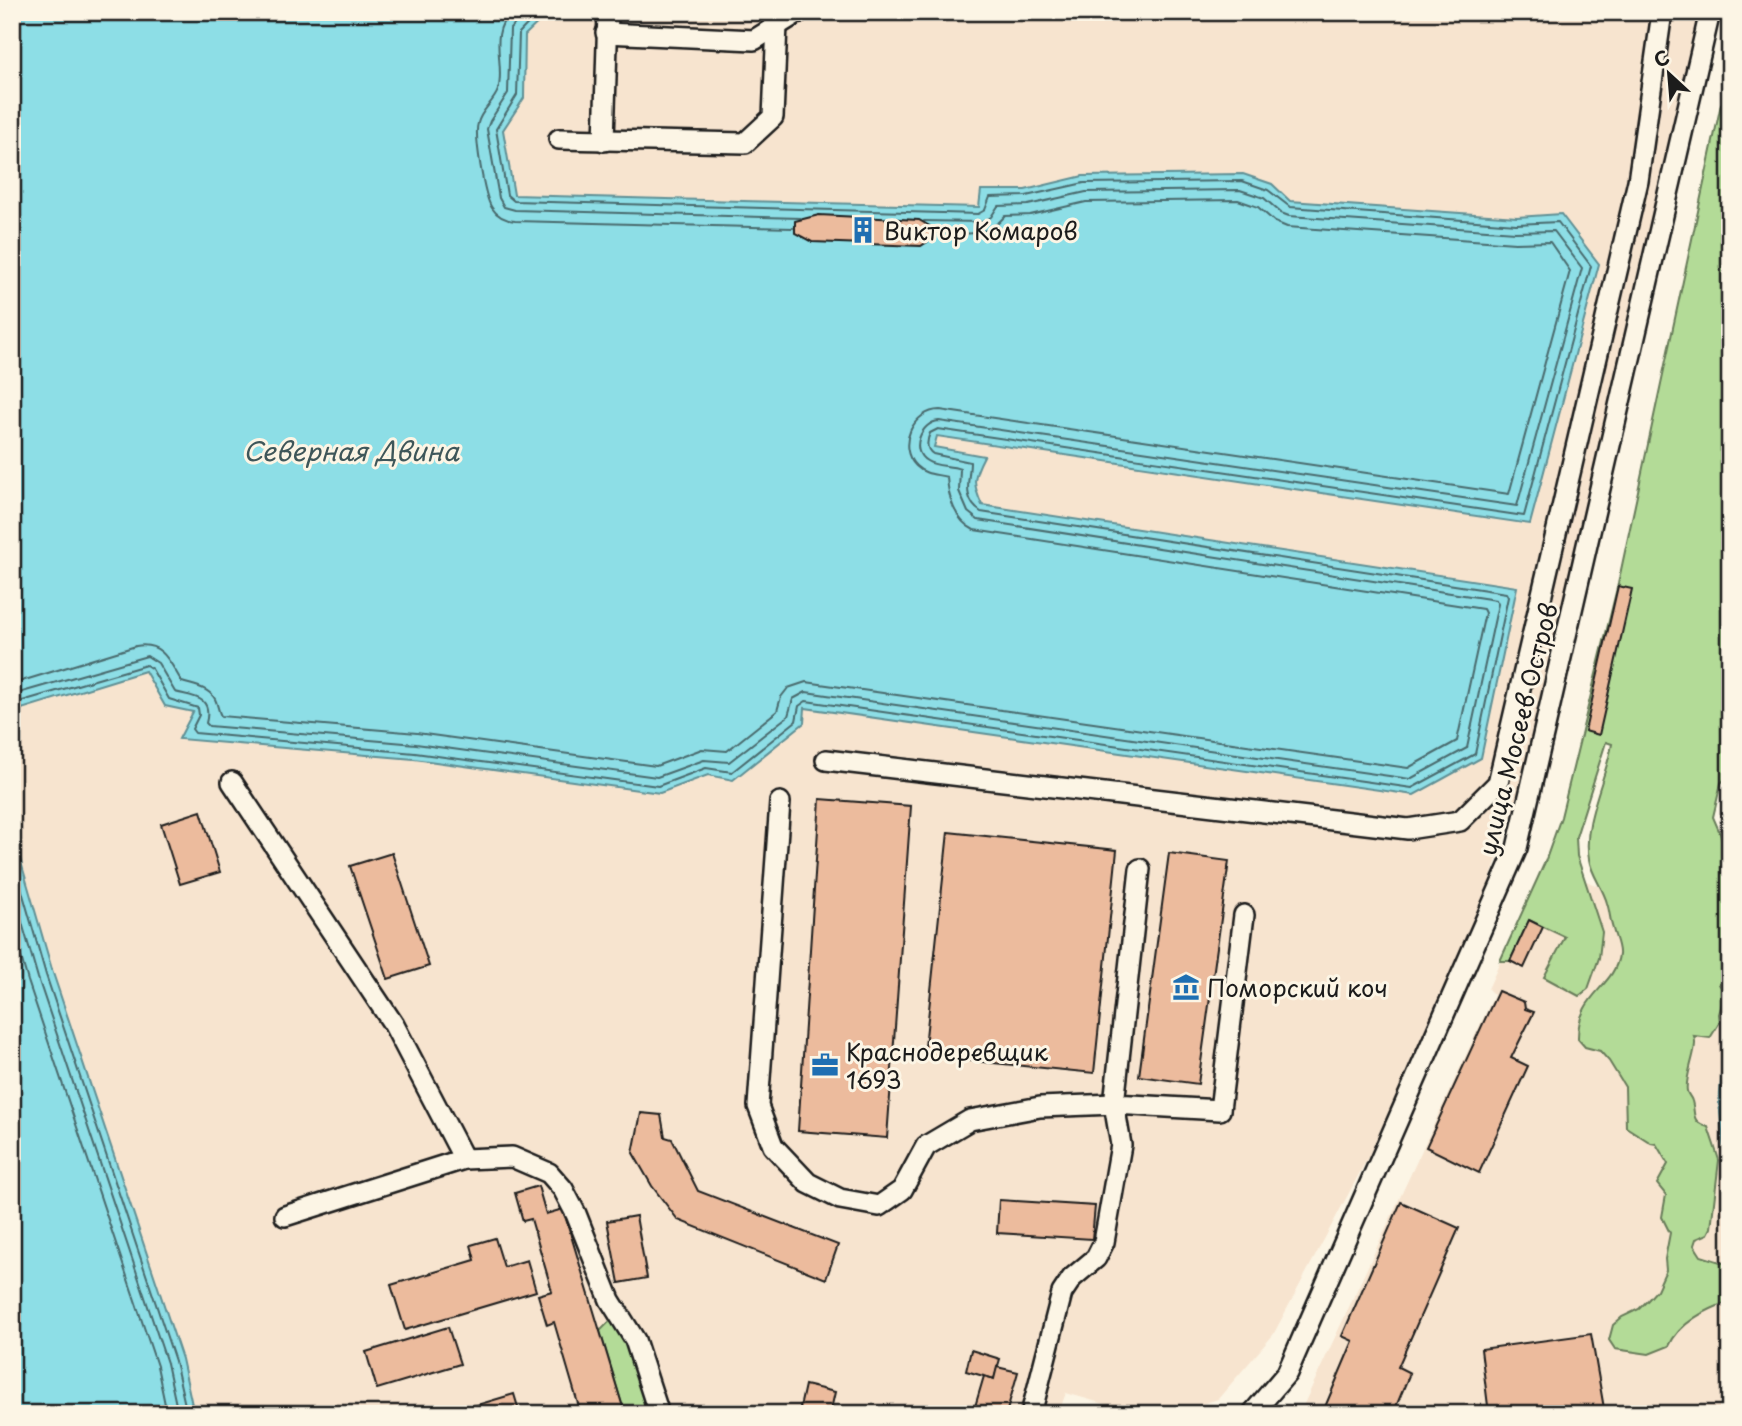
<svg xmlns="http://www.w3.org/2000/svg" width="1742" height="1426" font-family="'Playpen Sans',sans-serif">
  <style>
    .built { fill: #f7e4cf }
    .green { fill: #b3db97; stroke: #687c5a; stroke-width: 2 }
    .water { fill: #8ddee6; stroke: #609095; stroke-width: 2 }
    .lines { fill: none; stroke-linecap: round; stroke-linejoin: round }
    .shore { stroke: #496a6d; stroke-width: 2 }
    .building { fill: #ecbb9d; stroke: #1c1c1c; stroke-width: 2 }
    .minor-casing { stroke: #1c1c1c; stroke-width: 24 }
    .minor { stroke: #fcf5e5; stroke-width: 19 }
    .labels { text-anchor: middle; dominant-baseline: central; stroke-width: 6; stroke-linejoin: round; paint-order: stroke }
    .poi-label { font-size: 24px; fill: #1c1c1c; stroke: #fcf5e5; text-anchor: start }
    .street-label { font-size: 24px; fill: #1c1c1c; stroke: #fcf5e5 }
    .water-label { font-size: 26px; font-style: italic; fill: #3e5659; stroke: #fcf5e5 }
  </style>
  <rect width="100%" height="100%" fill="#fcf5e5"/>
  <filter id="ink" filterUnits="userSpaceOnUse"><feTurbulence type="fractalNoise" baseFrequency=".0143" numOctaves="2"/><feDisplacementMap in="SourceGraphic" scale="14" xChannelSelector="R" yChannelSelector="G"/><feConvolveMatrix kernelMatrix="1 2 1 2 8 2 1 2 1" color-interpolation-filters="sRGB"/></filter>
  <g filter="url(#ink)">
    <g class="built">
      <polygon points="545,12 1699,12 1639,299 1516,801 1469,944 1389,1118 1273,1335 1218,1399 1170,1414 1139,1414 1066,1393 1058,1414 194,1414 182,1359 53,973 12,831 12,712 145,671 165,706 193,712 180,739 414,759 660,793 708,775 805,708 1414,795 1517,587 982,505 973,485 977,469 934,448 936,436 1530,524 1561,214 1517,217 1290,201 1272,184 1083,176 1025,190 982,190 980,207 514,194 503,130 524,98 525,35 546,16"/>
      <polygon points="1545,862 1730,947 1730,1039 1722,1072 1719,1103 1730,1208 1730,1414 1294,1414 1304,1404 1494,995 1488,989"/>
    </g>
    <g class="green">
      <path d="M1730 97V680L1725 696 1730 706V774L1721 783 1713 817 1720 833 1730 871 1725 889 1730 905V964L1726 976 1719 984 1725 993 1719 1014 1720 1022 1710 1038 1694 1036C1699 1048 1684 1077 1687 1091 1688 1096 1691 1097 1692 1101 1696 1115 1690 1121 1708 1127L1719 1160 1711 1228 1708 1234 1696 1239 1694 1245 1701 1256 1730 1265V1301C1706 1310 1680 1322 1669 1346L1649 1354 1615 1349 1609 1340 1613 1325 1622 1317 1639 1309 1648 1300 1657 1290 1666 1270 1665 1259 1670 1233 1662 1217 1666 1195 1657 1184 1668 1164 1656 1144 1651 1143 1626 1127 1625 1087 1609 1061 1600 1051 1585 1047 1578 1039C1577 994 1614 988 1619 955 1620 947 1615 937 1613 929 1610 921 1610 912 1607 903 1603 888 1591 874 1589 859 1582 823 1606 779 1612 744L1606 742 1576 837 1577 856 1602 932 1599 958 1588 989 1579 996 1544 977 1565 937 1529 920 1510 961H1500L1545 862 1561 817 1618 584 1721 104Z"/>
      <polygon points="612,1319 620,1320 652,1414 625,1414 600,1331"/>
    </g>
    <g class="water">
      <path d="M12 12H545L546 15 525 35 524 98 503 130 514 195 979 207 981 190H1025L1083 176 1243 174 1272 184 1290 201 1517 217 1561 214 1599 264 1530 524 937 436 934 447 984 456C973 477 972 483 982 505L1517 587 1481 758 1414 795 805 708 804 723 733 780 708 775 660 793 414 759 179 739 193 712 165 706 145 671 12 712Z"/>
      <polygon points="12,831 53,973 182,1359 194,1414 12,1414"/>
      <polygon points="1730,1039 1730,1208 1719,1103 1722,1072"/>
    </g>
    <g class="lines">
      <g class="shore">
        <path d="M511 12C487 35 506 65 498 90 494 102 481 110 478 123 474 135 484 197 492 208 497 216 505 220 515 221L793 228"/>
        <polyline points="526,12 510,29 508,93 490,121 487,129 499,198 504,207 515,210 801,218"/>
        <path d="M12 684 136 646C163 641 170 663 182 682 194 686 208 687 215 699 218 705 218 711 221 716L417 733 656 766 702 749 727 751 777 711 781 697 788 688 806 682 1408 768 1457 741 1485 613 1483 609 974 530C955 521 948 497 947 477 936 474 925 475 916 466 896 446 913 410 940 410L1509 494 1570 271 1550 242 1515 243 1287 227 1275 222 1258 207 1238 200 1086 202 1030 215 1005 216C985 240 962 233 934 232"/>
        <path d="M12 695 147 656 158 663 175 692C194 697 213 696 206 723L209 726 416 744 657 777 704 760 729 762 788 716 793 699 806 692 1410 779 1467 748 1498 604 1496 600 978 520 968 512 959 491 960 469C950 465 936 467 927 461 909 451 921 422 939 421L1517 506 1582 268 1554 231 1515 232 1289 216 1281 213 1264 198 1240 190 1086 192 1028 205 998 206 991 217 982 222 924 221"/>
        <path d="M12 704 146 665 152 669 169 699 198 708 199 715 192 729 195 733 415 753 658 786 706 768 732 772 796 721 799 706 806 701 1412 788 1475 754 1508 597 1506 593 981 512C961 499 970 479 970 462L933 454C925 449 927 440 930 433L938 429 1524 516 1591 266 1558 222 1516 224 1290 207 1268 190 1242 181 1084 183 1026 196 990 197 985 210 978 214 514 201 507 195 496 129 517 95 519 33 539 12"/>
        <polyline points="12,856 46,975 175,1361 187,1414"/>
        <polyline points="12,888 38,978 167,1363 178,1414"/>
        <polyline points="12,926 28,981 157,1366 167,1414"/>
        <polyline points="1730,1071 1726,1103 1730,1148"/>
      </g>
    </g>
    <g class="building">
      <polygon points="819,215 919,220 931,227 933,238 921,246 812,242 795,233 795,221"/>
      <polygon points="1618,586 1632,589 1599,735 1585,731"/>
      <polygon points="820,799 911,806 887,1138 798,1131"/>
      <polygon points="201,811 220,872 180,884 161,824"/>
      <polygon points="948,832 1117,850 1094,1073 924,1056"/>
      <polygon points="392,853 429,966 388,979 350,866"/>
      <polygon points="1169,853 1229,861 1198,1084 1139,1076"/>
      <polygon points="1529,920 1543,927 1524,968 1510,961"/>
      <polygon points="1498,991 1524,1002 1525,1009 1534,1012 1511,1058 1528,1066 1479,1173 1426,1147"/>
      <polygon points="641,1113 661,1115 665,1137 672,1139 698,1191 838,1245 826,1279 678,1220 652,1186 633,1153"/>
      <polygon points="538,1186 546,1214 563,1209 625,1414 581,1414 554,1322 547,1325 538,1295 552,1291 531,1219 523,1221 515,1193"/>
      <polygon points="999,1200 1095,1206 1092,1239 997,1233"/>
      <polygon points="1401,1202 1459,1228 1398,1367 1410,1373 1393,1414 1322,1414 1353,1341 1342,1336"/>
      <polygon points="636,1216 647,1278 619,1283 607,1221"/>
      <polygon points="495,1238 504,1267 527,1260 536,1291 405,1330 391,1285 475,1260 471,1245"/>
      <polygon points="448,1327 460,1364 377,1389 366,1352"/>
      <polygon points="1591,1334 1605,1414 1489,1414 1481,1349"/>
      <polygon points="971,1350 1000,1359 994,1379 966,1371"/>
      <polygon points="997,1367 1018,1372 1006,1414 988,1414 974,1410 984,1376 994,1379"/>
      <polygon points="805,1385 835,1392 830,1414 799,1412"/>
      <polygon points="514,1394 520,1414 447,1414"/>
    </g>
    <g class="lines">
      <defs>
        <g id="minor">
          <polyline points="606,33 754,40 799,12"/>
          <polyline points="559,139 745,143 773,117 777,25"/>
          <polyline points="604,141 608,12"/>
          <polyline points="826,760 1408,829 1460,821 1498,783 1638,181 1662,12"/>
          <polyline points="232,782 394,1025 464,1159"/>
          <polyline points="780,802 758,1106 773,1146 808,1183 840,1199 879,1206 902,1190 926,1146 970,1120 1040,1107 1114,1104 1121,1145 1104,1242 1096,1258 1072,1278 1062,1293 1031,1414"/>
          <polyline points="1140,869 1114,1104 1220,1110 1244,915"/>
          <polyline points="285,1216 464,1159 512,1157 549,1173 563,1189 576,1214 610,1300 635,1340 659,1414"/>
          <polyline points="1252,1414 1287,1373 1517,848 1710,12"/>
        </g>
      </defs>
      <use href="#minor" class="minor-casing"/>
      <use href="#minor" class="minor"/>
    </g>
  </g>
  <defs>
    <symbol id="building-bare" viewBox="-9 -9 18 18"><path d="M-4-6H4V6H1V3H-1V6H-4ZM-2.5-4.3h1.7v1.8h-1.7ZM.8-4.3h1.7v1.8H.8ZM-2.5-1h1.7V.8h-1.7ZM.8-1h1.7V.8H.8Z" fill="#1f6fb2" stroke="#fcf5e5" stroke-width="2.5" paint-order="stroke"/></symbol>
    <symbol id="museum-bare" viewBox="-9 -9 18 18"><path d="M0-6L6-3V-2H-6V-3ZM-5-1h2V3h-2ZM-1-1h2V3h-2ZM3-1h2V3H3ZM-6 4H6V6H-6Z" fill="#1f6fb2" stroke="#fcf5e5" stroke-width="2.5" paint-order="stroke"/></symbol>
    <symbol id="office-bare" viewBox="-9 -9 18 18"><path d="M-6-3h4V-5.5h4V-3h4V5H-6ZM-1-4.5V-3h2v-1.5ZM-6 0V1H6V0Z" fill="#1f6fb2" stroke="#fcf5e5" stroke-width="2.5" paint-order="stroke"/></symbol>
  </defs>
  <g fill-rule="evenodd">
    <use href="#building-bare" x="844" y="211" width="38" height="38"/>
    <use href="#museum-bare" x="1167" y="968" width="38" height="38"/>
    <use href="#office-bare" x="806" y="1046" width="38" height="38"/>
  </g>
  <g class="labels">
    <g class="poi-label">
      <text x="884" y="230">Виктор Комаров</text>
      <text x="1207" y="987">Поморский коч</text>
      <text x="846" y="1051">Краснодеревщик<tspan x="846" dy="28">1693</tspan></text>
    </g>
    <g class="street-label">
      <text transform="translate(1517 729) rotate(-76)">улица Мосеев Остров</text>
    </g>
    <g class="water-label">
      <text x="351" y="450">Северная Двина</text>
    </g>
  </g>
  <rect width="1742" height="1426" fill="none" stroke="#fcf5e5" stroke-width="42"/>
  <rect x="21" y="21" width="1700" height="1384" fill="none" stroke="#1c1c1c" stroke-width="2.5" filter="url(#ink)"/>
  <g transform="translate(1669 74) rotate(334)" stroke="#fcf5e5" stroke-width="5" paint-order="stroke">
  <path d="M0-5L12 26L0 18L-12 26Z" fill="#1c1c1c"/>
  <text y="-10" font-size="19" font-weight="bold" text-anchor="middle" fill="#1c1c1c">С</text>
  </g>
</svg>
